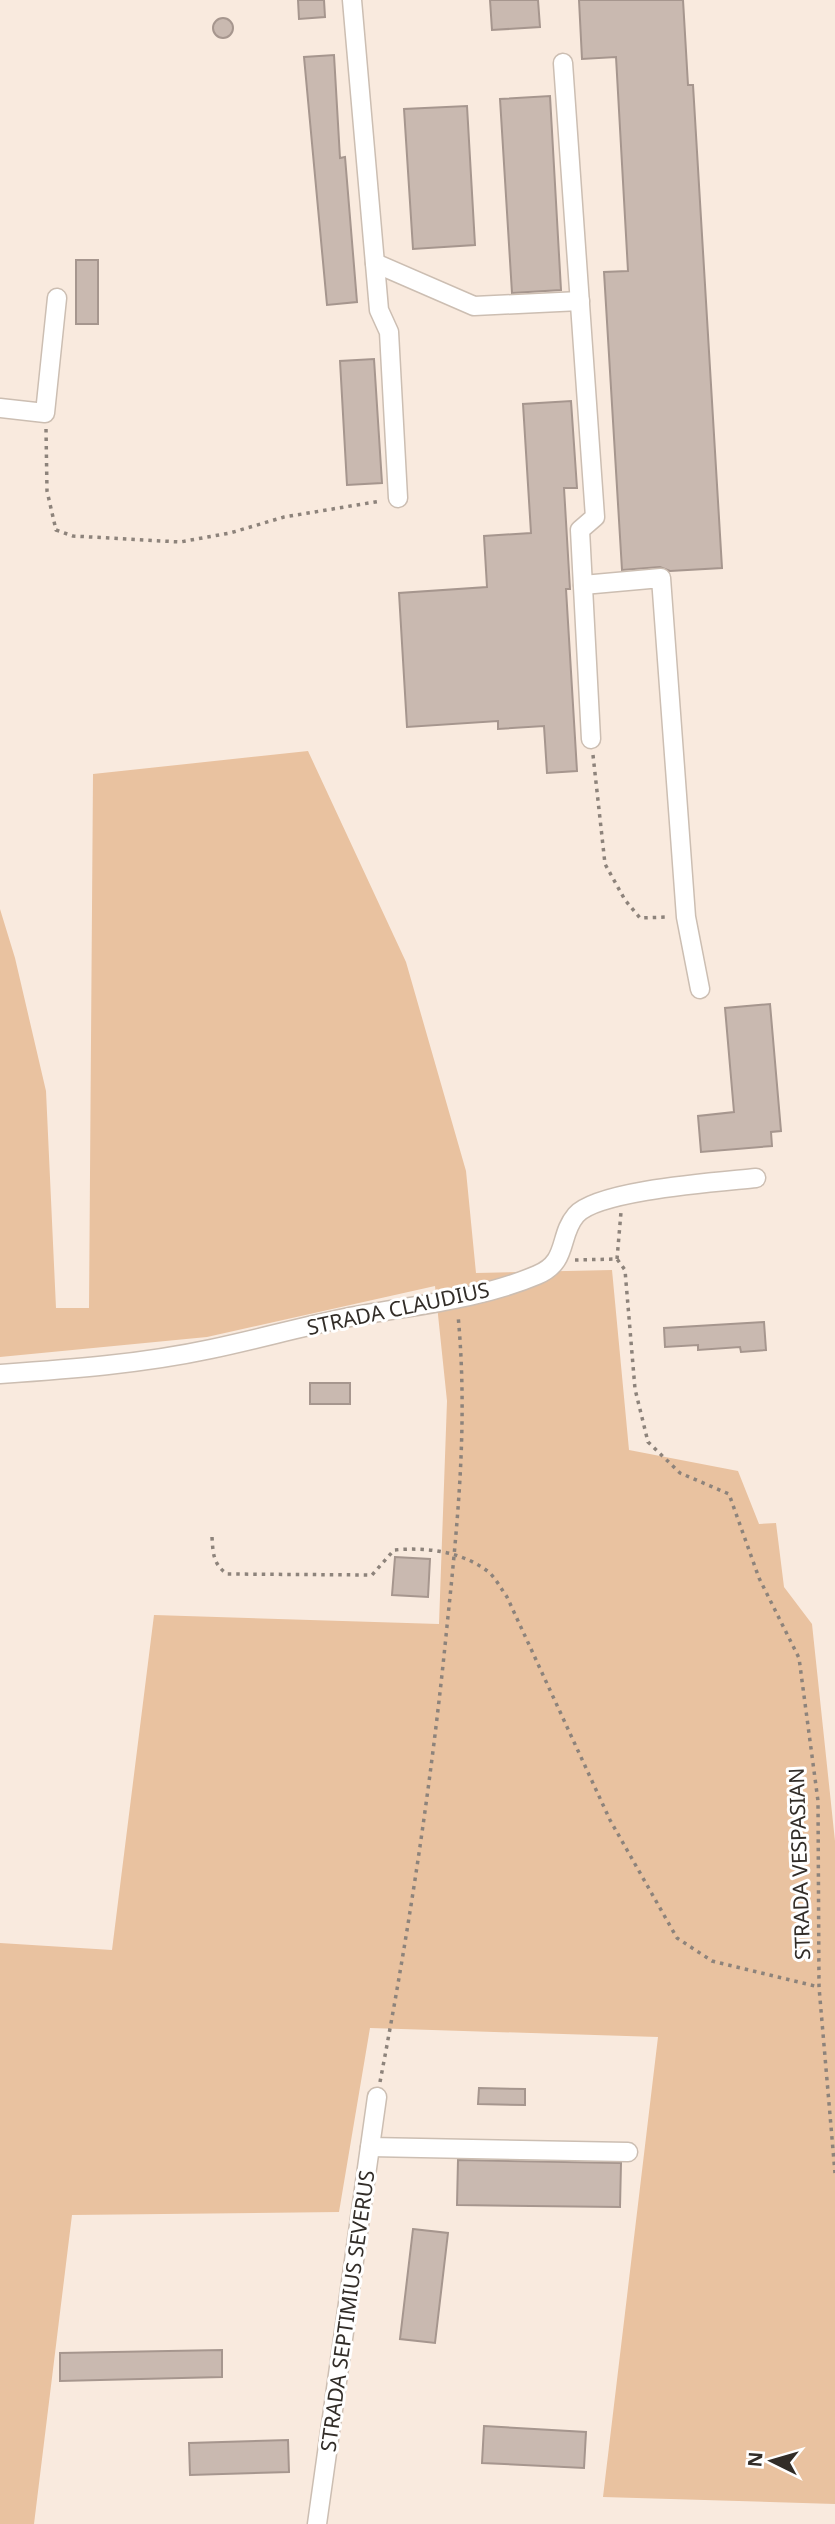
<svg xmlns="http://www.w3.org/2000/svg" width="835" height="2524" font-family="'Noto Sans',sans-serif">
  <style>
    .green { fill: #e9c2a0 }
    .building { fill: #c9b9b0; stroke: #a6968e; stroke-width: 2 }
    .lines { fill: none; stroke-linecap: round; stroke-linejoin: round }
    .minor-casing { stroke: #ccbeb2; stroke-width: 21 }
    .path { stroke: #8d837b; stroke-width: 3.5; stroke-dasharray: 3.5 5; stroke-linecap: butt }
    .minor { stroke: #fff; stroke-width: 18 }
    .labels { text-anchor: middle; dominant-baseline: central; stroke-width: 6; stroke-linejoin: round; paint-order: stroke }
    .street-label { font-size: 21px; fill: #322d28; stroke: #fff }
  </style>
  <rect width="100%" height="100%" fill="#f9eade"/>
  <polygon class="green" points="308,751 406,962 466,1171 476,1273 612,1270 629,1450 738,1471 759,1524 776,1523 784,1587 812,1624 835,1841 835,2504 603,2497 658,2037 370,2028 339,2212 72,2215 34,2524 0,2524 0,1943 112,1950 154,1615 439,1624 447,1401 435,1286 207,1337 0,1357 0,909 15,958 46,1091 56,1308 89,1308 93,774"/>
  <g class="building">
    <polygon points="298,0 324,0 325,17 299,19"/>
    <polygon points="490,0 538,0 540,27 492,30"/>
    <polygon points="579,0 683,0 688,85 693,85 722,568 670,571 660,567 622,570 604,272 628,271 616,57 582,59"/>
    <circle cx="223" cy="28" r="10"/>
    <polygon points="334,55 340,158 345,157 357,302 327,305 304,57"/>
    <polygon points="550,96 561,290 512,293 500,99"/>
    <polygon points="467,106 475,245 413,249 404,109"/>
    <rect x="76" y="260" width="22" height="64"/>
    <polygon points="374,359 382,483 347,485 340,361"/>
    <polygon points="571,401 577,488 564,488 570,589 566,589 577,771 547,773 544,726 498,729 498,721 407,727 399,593 487,587 484,536 531,533 523,404"/>
    <polygon points="770,1004 781,1131 771,1132 772,1146 701,1152 698,1116 734,1112 725,1008"/>
    <polygon points="764,1322 766,1350 741,1352 740,1347 698,1350 698,1345 665,1347 664,1328"/>
    <rect x="310" y="1383" width="40" height="21"/>
    <polygon points="395,1557 430,1559 428,1597 392,1595"/>
    <polygon points="479,2088 525,2089 525,2105 478,2104"/>
    <polygon points="458,2160 621,2163 620,2207 457,2205"/>
    <polygon points="413,2229 448,2233 435,2343 400,2339"/>
    <polygon points="222,2350 222,2377 60,2381 60,2353"/>
    <polygon points="484,2426 586,2432 584,2468 482,2463"/>
    <polygon points="288,2440 289,2472 190,2475 189,2443"/>
  </g>
  <g class="lines">
    <defs>
      <g id="minor">
        <polyline points="352,0 379,310 389,332 398,498"/>
        <polyline points="563,63 595,517 580,530 591,739"/>
        <polyline points="375,263 474,306 580,301"/>
        <polyline points="0,408 45,413 57,298"/>
        <polyline points="583,585 661,578 686,917 700,989"/>
        <path d="M0 1374C71 1369 141 1364 211 1349 254 1340 297 1328 340 1319 405 1306 476 1301 537 1275 569 1262 558 1236 576 1215 598 1190 719 1182 756 1178"/>
        <polyline points="370,2147 628,2152"/>
        <polyline points="317,2524 377,2097"/>
      </g>
    </defs>
    <use href="#minor" class="minor-casing"/>
    <g class="path">
      <polyline points="46,429 47,491 56,530 73,536 180,542 230,533 284,517 381,501"/>
      <polyline points="593,755 605,864 625,900 640,918 668,917"/>
      <polyline points="617,1259 621,1212"/>
      <polyline points="575,1260 617,1259 625,1270 635,1389 648,1442 680,1473 729,1494 759,1578 799,1658 818,1801 819,1987 835,2173"/>
      <path d="M212 1537C213 1553 213 1564 227 1574L372 1575 394 1550C425 1547 460 1551 486 1570 495 1576 501 1589 507 1597L610 1820 677 1938 712 1961 819 1987"/>
      <path d="M380 2082C409 1931 432 1779 447 1626 458 1520 468 1422 458 1315"/>
    </g>
    <use href="#minor" class="minor"/>
  </g>
  <g class="labels">
    <g class="street-label">
      <text transform="translate(398 1308) rotate(-12)">STRADA CLAUDIUS</text>
      <text transform="translate(799 1864) rotate(-92)">STRADA VESPASIAN</text>
      <text transform="translate(347 2311) rotate(-82)">STRADA SEPTIMIUS SEVERUS</text>
    </g>
  </g>
  <g transform="translate(772 2461) rotate(275)" stroke="#ffffff" stroke-width="5" paint-order="stroke">
  <path d="M0-5L12 26L0 18L-12 26Z" fill="#322d28"/>
  <text y="-10" font-size="19" font-weight="bold" text-anchor="middle" fill="#322d28">N</text>
  </g>
</svg>
